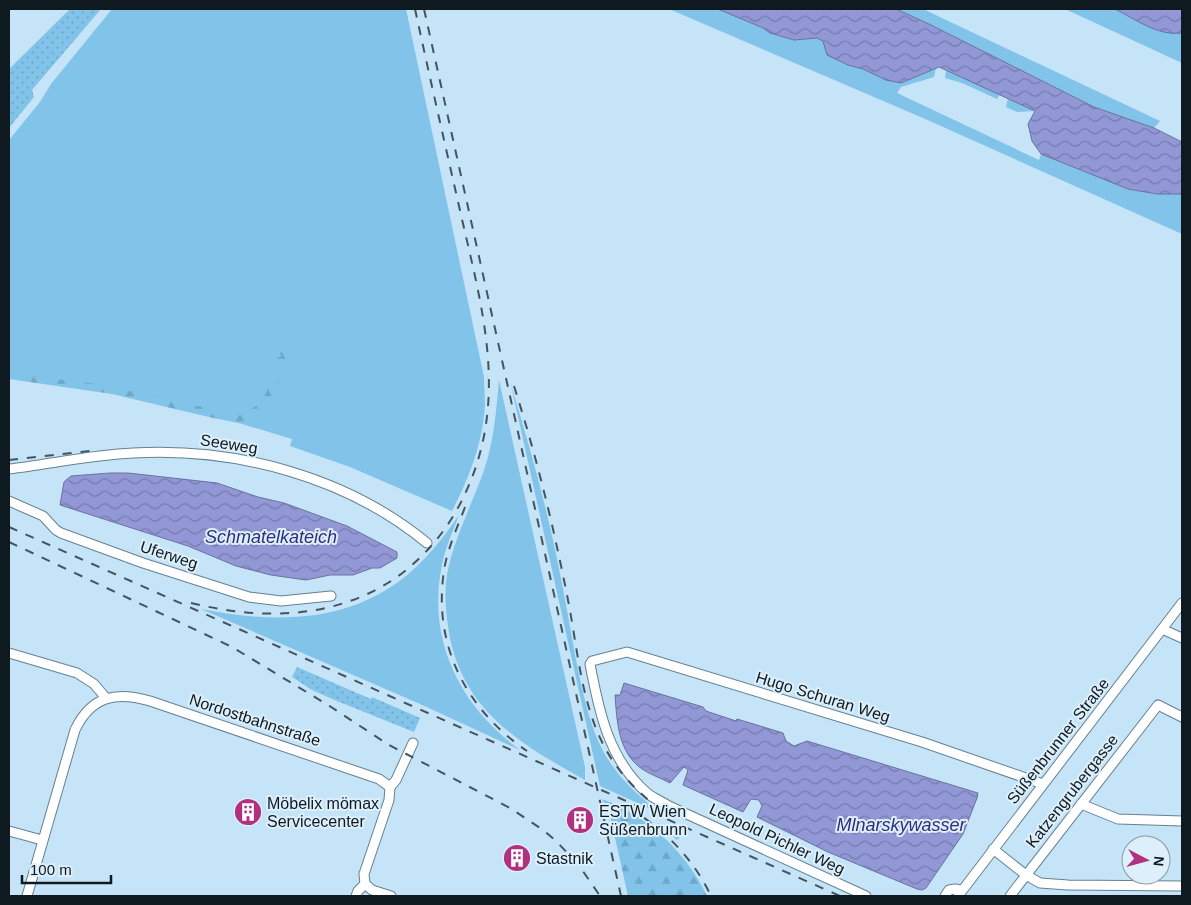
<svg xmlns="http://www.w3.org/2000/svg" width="1191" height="905" font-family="Arial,sans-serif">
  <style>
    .grass { fill: #81c3e9 }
    .forest { fill: url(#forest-firs) }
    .garden { fill: url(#garden-dots) }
    .water { fill: url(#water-waves); stroke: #6a729f }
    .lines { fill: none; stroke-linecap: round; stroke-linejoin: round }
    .minor-casing { stroke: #648192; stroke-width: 11 }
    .minor { stroke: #fff; stroke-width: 9 }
    .rail { stroke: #44545f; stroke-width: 2; stroke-dasharray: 9 9; stroke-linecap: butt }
    .labels { text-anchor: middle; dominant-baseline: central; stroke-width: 4; stroke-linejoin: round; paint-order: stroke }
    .street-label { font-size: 16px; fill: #0e1920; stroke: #dceffb }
    .poi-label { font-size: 16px; fill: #0e1920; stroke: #dceffb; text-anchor: start }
    .water-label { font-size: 18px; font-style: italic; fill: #302d76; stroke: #dceffb }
  </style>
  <defs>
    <pattern id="forest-firs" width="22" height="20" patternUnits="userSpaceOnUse" patternTransform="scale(1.25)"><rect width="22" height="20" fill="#81c3e9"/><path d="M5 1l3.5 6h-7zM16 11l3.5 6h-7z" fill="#6ea7c8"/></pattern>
    <pattern id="garden-dots" width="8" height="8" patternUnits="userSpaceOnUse" patternTransform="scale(1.25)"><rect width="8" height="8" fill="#81c3e9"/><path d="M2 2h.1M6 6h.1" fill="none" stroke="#6ea7c8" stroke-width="1.8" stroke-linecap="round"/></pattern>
    <pattern id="water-waves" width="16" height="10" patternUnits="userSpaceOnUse" patternTransform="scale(1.25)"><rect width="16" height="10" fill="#9298d6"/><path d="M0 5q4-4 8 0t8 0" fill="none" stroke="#767bad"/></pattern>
  </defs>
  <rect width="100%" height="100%" fill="#c5e4f7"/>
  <g class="grass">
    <path d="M112 9H406L484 377C484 390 486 404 484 416 480 450 468 480 452 511L350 467 290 446 292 439 186 407 9 373V140L40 102 51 84Z"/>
    <polygon points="669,9 718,9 763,28 770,33 794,40 817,38 823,41 848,65 863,69 901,83 936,68 934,77 901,87 897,93 1039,160 1041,154 1128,189 1157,194 1182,194 1182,234 923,118"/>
    <polygon points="896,9 923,9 1160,121 1154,128 1094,107 929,24"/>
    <polygon points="1065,9 1115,9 1146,25 1181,33 1182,32 1182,63"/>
    <polygon points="946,70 1000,94 997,99 962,83 945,78"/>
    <polygon points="1008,98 1035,111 1017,112 1006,107"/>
    <path d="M499 380 585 767V780C518 743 459 708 448 626 445 606 444 585 449 565 457 533 472 504 483 473 494 443 496 412 499 380Z"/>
    <path d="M511 385C528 441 544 497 556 554 563 587 569 621 575 655 582 688 588 723 604 753 619 779 640 798 664 815L600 786Z"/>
    <path d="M459 515C452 533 444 551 441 570 428 643 461 707 520 750L420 704 201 609C277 624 355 624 415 568 432 552 446 534 459 515Z"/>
    <polygon points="657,823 681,832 681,836 677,840"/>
  </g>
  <g class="forest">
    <path d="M281 335 290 337 289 352 287 355 288 359 262 420 250 425 213 418 112 394 9 379V371L55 379 99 384 237 415H246L251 409 261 403 267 391 262 387C265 375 273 375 276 359L281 356 280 351Z"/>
    <path d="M602 799C647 815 687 853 707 896H628L609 811Z"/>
  </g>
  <g class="garden">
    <polygon points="70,9 101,9 32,90 34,97 9,128 9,69"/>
    <polygon points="297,667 371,699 372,697 420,718 414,732 337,701 312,690 292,677"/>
  </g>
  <g class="water">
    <polygon points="718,9 896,9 929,24 1094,107 1154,128 1182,142 1182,194 1157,194 1128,189 1041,154 1032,141 1028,124 1035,111 939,67 901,83 886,80 863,69 848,65 827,55 823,41 817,38 794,40 770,33 763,28"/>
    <path d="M1115 9H1182V32L1181 33C1158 36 1135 19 1115 9Z"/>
    <polygon points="110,473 128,473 217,483 258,497 284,503 347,526 397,552 397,558 380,568 372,568 353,575 330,575 306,580 271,575 236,566 188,546 60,505 64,482 71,476"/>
    <path d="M624 683 703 707 706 711 736 721 737 719 783 733 786 741 794 746 807 741 978 793 977 798 963 834 926 888 922 890 917 889 828 852 757 817 762 806 759 800 751 799 743 812 683 785 688 770 684 767 670 783C661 778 651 775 642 769 618 752 617 722 615 695H620Z"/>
  </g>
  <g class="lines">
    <defs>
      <g id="minor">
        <path d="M9 469C50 464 91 455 133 453 236 447 347 477 427 543"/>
        <polyline points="9,501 43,516 56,530 61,533 143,563 249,597 281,601 331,596"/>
        <polyline points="1162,629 1182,638"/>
        <polyline points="9,653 77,673 94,684 106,698"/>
        <polyline points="390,787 396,780 413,743"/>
        <polyline points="1081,804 1118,819 1182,821"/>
        <polyline points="9,831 42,840"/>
        <polyline points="993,849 1026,875 1040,883 1068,885 1182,886"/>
        <polyline points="365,884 364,874 389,800 390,787"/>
        <polyline points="365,884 372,890 391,896"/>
        <path d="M27 896 75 730C91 696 116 691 150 701L379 779 390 787"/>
        <polyline points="356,896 358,891 365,884"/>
        <path d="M866 896 667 805C661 801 653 798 647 793 609 760 599 712 590 664L592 661 627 652 922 742 1043 784"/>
        <polyline points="945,896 949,890 955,889 961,890"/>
        <polyline points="958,896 1182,603"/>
        <polyline points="1010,896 1158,705 1182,717"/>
      </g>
    </defs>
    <use href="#minor" class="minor-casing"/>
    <use href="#minor" class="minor"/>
    <g class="rail">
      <polyline points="424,9 621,896"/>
      <path d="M514 386C536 455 553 524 567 595 577 643 580 697 602 742 616 771 640 796 667 814"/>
      <polyline points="9,460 98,450"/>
      <path d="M465 507C458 526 449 545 445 565 431 641 464 708 527 751"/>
      <polyline points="9,527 840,896"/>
      <polyline points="9,542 232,647 328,705 389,745 510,808 543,830 556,841 578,864 600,896"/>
      <path d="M191 603C261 620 335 620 397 577 426 556 449 528 464 496 511 398 481 305 459 206 444 140 429 74 415 9"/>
      <path d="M629 808C665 830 693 858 711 896"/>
    </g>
  </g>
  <defs>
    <symbol id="building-disc" viewBox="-11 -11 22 22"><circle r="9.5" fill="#b0317e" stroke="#dceffb"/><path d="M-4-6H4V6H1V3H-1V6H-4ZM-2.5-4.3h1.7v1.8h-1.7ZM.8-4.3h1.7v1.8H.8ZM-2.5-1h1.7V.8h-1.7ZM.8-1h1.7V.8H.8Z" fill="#fff"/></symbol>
  </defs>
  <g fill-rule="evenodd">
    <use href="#building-disc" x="232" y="796" width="32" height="32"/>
    <use href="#building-disc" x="564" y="804" width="32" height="32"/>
    <use href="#building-disc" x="501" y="842" width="32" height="32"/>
  </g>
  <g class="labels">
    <g class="street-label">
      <text transform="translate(229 444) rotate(9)">Seeweg</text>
      <text transform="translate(169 555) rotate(18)">Uferweg</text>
      <text transform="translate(823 697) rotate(17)">Hugo Schuran Weg</text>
      <text transform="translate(255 720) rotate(18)">Nordostbahnstraße</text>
      <text transform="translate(1058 741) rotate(-52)">Süßenbrunner Straße</text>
      <text transform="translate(1072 791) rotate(-52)">Katzengrubergasse</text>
      <text transform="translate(777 839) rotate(25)">Leopold Pichler Weg</text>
    </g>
    <g class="poi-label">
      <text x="267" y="803">Möbelix mömax<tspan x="267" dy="18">Servicecenter</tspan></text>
      <text x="599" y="811">ESTW Wien<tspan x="599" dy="18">Süßenbrunn</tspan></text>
      <text x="536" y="858">Stastnik</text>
    </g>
    <g class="water-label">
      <text x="271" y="537">Schmatelkateich</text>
      <text x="901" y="825">Mlnarskywasser</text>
    </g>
  </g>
  <rect width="1191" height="905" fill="none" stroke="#0e1920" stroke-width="20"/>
  <g transform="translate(1146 860) rotate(96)"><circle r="24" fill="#dceffb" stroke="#8a99a3"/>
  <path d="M0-4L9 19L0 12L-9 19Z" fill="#b0317e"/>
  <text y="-8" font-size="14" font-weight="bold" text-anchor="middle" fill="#0e1920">N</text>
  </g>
  <path d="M22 875v8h89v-8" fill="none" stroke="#0e1920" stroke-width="2.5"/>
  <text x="30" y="875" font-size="15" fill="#0e1920" stroke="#dceffb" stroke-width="4" paint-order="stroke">100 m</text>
</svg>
